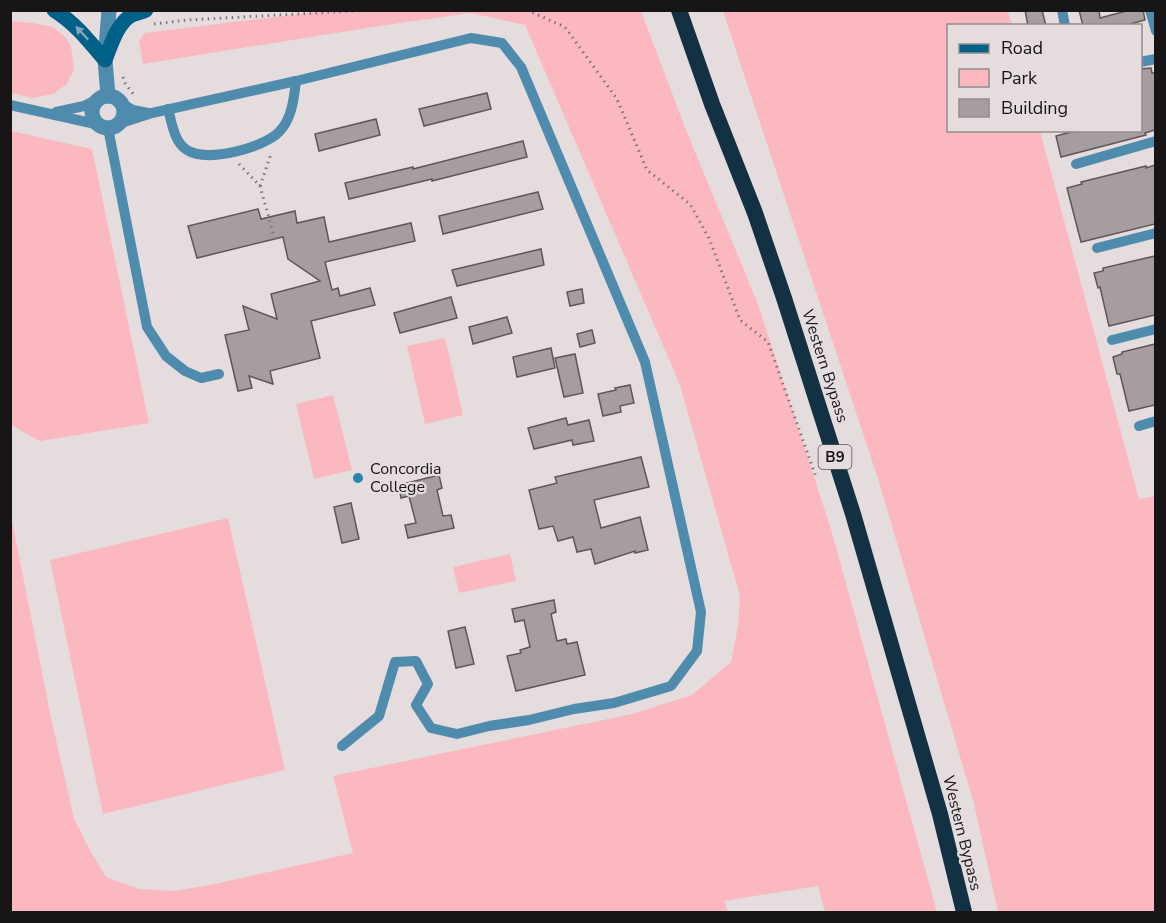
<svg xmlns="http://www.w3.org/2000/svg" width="1166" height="923" font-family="'Nunito Sans',sans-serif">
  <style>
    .green { fill: #fcb8c1 }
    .building { fill: #a69e9e; stroke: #5e5657; stroke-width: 1.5 }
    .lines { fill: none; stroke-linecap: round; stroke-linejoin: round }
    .path { stroke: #7c7677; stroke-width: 3; stroke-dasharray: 1.5 4.5; stroke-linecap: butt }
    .service { stroke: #4f8bad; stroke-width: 10 }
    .minor { stroke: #4f8bad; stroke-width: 15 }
    .secondary { stroke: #006087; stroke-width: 15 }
    .trunk { stroke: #123244; stroke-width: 16 }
    .oneway { fill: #7ea4b6 }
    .poi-dot { fill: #2884b1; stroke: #e5dcdd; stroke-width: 2 }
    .labels { text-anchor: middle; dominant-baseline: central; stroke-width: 4.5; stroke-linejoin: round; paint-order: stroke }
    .shield { fill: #e5dcdd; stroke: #565152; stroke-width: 1.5 }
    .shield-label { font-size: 15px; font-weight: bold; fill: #181516 }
    .street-label { font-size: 16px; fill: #181516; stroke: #e5dcdd }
    .poi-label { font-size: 16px; fill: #181516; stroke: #e5dcdd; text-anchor: start }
  </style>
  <rect width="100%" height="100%" fill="#e5dcdd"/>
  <g class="green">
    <polygon points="324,11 641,11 686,130 758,304 831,529 937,912 825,912 818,886 724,901 728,912 11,912 11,515 51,718 74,818 88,847 106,877 139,889 175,891 215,884 353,853 333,776 632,714 692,695 731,662 738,626 740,596 680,385 525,25 471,13 379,26 143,64 139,41 144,33"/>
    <polygon points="723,11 1008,11 1012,25 948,26 948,130 1040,131 1139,499 1155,496 1155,912 998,912 974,804 879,482"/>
    <polygon points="11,21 33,23 53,27 66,38 71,47 74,69 67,84 53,94 32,98 11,93"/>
    <polygon points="11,131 92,149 149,423 40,441 11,425"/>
    <polygon points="445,338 463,415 425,424 407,346"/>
    <polygon points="333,395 352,470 314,479 296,404"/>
    <polygon points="228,518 285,770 103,814 50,560"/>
    <polygon points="510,554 516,581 459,593 453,567"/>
  </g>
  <g class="building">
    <polygon points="1025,10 1042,10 1046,26 1028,26"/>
    <polygon points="1079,10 1099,10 1100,18 1130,10 1143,10 1145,20 1123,26 1083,26"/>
    <polygon points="1151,68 1152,73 1155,73 1155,130 1145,133 1146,135 1061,157 1056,136 1078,130 1140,130 1140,69"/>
    <polygon points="487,93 491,109 424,126 419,109"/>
    <polygon points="376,119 380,135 319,151 315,134"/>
    <polygon points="523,141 527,157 432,181 432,179 349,199 345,183 413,167 413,169"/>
    <polygon points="1155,165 1155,224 1081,242 1067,188 1082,184 1081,182 1146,166 1146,168"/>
    <polygon points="538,192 543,209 443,234 439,216"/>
    <polygon points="258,209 261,219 295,211 297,223 324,217 329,242 411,223 415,241 325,262 332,290 338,288 340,296 370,288 375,305 311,321 320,358 270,371 273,384 249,376 252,388 238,391 225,335 249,330 243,306 277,319 271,294 320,281 288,259 283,237 197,258 188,226"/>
    <polygon points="541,249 544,265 457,286 452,270"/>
    <polygon points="1155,256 1155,315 1109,326 1100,287 1098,288 1094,273 1103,271 1103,268"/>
    <polygon points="582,289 584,303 570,306 567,292"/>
    <polygon points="451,297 457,318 400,333 394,313"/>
    <polygon points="507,317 512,333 473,344 469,327"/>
    <polygon points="592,330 595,343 580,347 577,334"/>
    <polygon points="1155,344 1155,405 1129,411 1120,374 1117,374 1113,357 1122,354 1122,352"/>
    <polygon points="551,348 555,368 517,377 513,357"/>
    <polygon points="575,354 583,393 564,397 555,358"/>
    <polygon points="630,385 634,403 620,406 621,412 603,416 598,394 616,390 615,388"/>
    <polygon points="566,418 568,425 589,420 594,441 573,445 572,440 534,449 528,428"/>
    <polygon points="641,457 649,487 594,500 601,528 640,517 648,550 635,553 635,551 595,564 591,549 577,552 573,537 558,541 553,526 539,529 529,490 557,483 555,477"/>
    <polygon points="439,475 442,488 437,490 443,516 451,515 454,528 408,538 405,525 416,523 409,496 401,498 399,485"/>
    <polygon points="351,503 359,539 342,543 334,507"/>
    <polygon points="554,600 556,612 551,614 557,641 566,639 567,644 577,642 585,675 516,691 507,656 521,653 520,650 530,647 524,620 515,622 512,609"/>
    <polygon points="465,627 474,664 456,668 448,631"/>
  </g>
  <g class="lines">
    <g class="path">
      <polyline points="527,10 565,27 617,99 647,170 690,204 709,238 740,320 768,342 816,477"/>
      <polyline points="154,24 187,20 370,10"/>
      <polyline points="123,77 125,83 134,95"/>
      <polyline points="239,164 260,186 275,240"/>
      <polyline points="260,186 271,154"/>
    </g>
    <g class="service">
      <polyline points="1062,10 1065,26"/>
      <polyline points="1150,10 1156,31"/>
      <polyline points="1140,62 1156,59"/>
      <polyline points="122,104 133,110 148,113"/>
      <polyline points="10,105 100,125"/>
      <path d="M168 109C172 123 174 142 187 150 207 163 263 148 279 132 292 119 294 98 296 81"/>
      <polyline points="56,112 84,106 98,99"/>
      <polyline points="118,124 152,113 296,81 471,38 502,43 521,67 645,362 701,612 697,651 671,686 614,703 574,709 529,720 489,726 457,734 431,728 416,705 428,684 416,661 395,662 379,716 342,746"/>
      <polyline points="108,128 147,327 166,356 185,371 201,378 219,374"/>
      <polyline points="1076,164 1156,141"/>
      <polyline points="1097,248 1156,233"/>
      <polyline points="1112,340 1156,329"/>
      <polyline points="1139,426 1156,421"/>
    </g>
    <g class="minor">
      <polyline points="108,96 105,60 109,10"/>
      <circle cx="108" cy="112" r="16"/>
    </g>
    <path class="secondary" d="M54 10C75 23 89 41 105 60 111 45 117 23 132 15 136 13 142 12 146 10"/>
    <polyline class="trunk" points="679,10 712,104 755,213 784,298 853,514 940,814 964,912"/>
  </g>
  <defs><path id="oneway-solid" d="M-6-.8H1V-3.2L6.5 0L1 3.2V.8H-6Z" transform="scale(1.5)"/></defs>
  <use class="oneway" href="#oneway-solid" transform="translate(82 33) rotate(-133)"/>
  <circle class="poi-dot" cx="358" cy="478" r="6"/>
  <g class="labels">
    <rect class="shield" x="818.5" y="445" width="33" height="24" rx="4.5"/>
    <g class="shield-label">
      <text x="835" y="457">B9</text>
    </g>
    <g class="street-label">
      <text transform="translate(825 366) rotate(72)">Western Bypass</text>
      <text transform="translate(962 833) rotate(76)">Western Bypass</text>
    </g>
    <g class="poi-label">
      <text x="370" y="469">Concordia<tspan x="370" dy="18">College</tspan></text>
    </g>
  </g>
  <rect width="1166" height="923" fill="none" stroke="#181516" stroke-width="24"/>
  <rect x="947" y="24" width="195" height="108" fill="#e5dcdd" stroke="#938c8d" stroke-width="1.5"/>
  <rect x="959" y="44" width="30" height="9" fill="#006087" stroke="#938c8d" stroke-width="1.5"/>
  <text x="1001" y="54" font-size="18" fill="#181516">Road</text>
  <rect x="959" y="69" width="30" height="18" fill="#fcb8c1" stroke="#938c8d" stroke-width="1.5"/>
  <text x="1001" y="84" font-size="18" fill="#181516">Park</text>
  <rect x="959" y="99" width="30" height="18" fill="#a69e9e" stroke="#938c8d" stroke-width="1.5"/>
  <text x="1001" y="114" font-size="18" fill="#181516">Building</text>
</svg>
